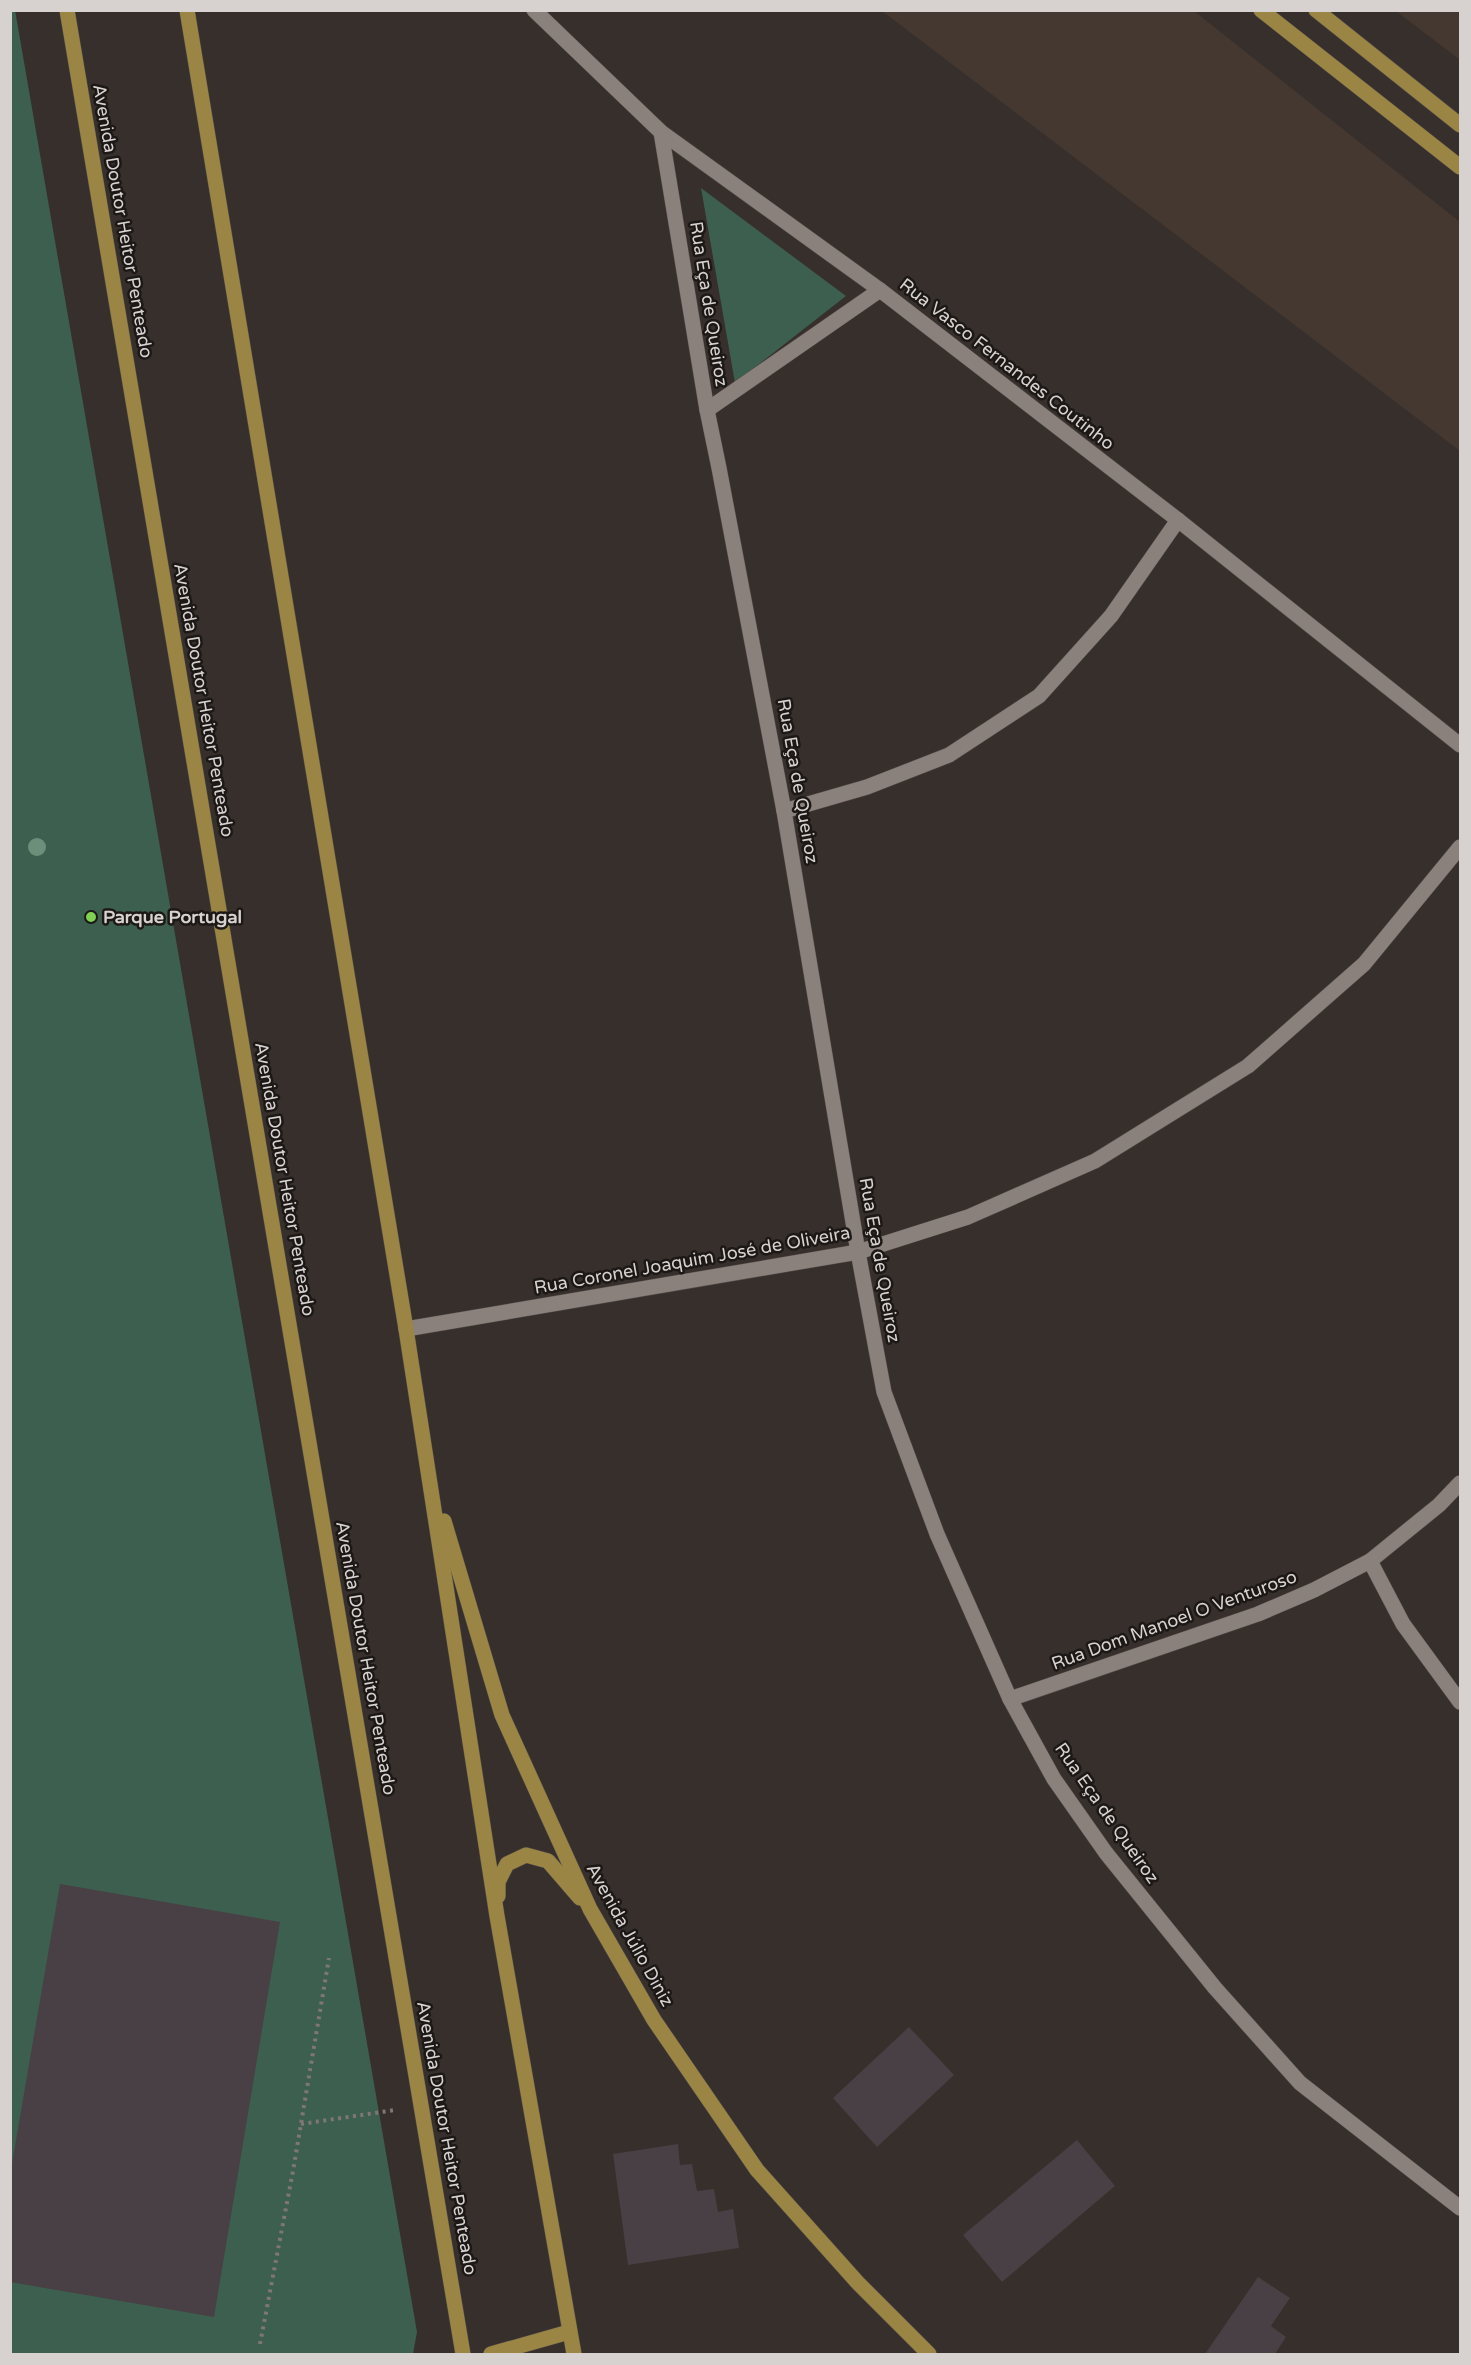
<svg xmlns="http://www.w3.org/2000/svg" width="1471" height="2365" font-family="'Varela Round',sans-serif">
  <style>
    .built { fill: #453830 }
    .green { fill: #3d5f4f }
    .building { fill: #484044 }
    .lines { fill: none; stroke-linecap: round; stroke-linejoin: round }
    .minor-casing { stroke: #524b48; stroke-width: 16 }
    .major-casing { stroke: #524b48; stroke-width: 16 }
    .path { stroke: #7e7774; stroke-width: 4; stroke-dasharray: 3 4.5; stroke-linecap: butt }
    .minor { stroke: #8a817c; stroke-width: 15 }
    .major { stroke: #9a8544; stroke-width: 15 }
    .tree { fill: #6c8f7b }
    .poi-dot { fill: #7ed153; stroke: #1c1816; stroke-width: 2 }
    .labels { text-anchor: middle; dominant-baseline: central; stroke-width: 5; stroke-linejoin: round; paint-order: stroke }
    .street-label { font-size: 18px; fill: #d7d2d0; stroke: #1c1816 }
    .poi-label { font-size: 18px; font-weight: bold; fill: #d7d2d0; stroke: #1c1816; text-anchor: start }
  </style>
  <rect width="100%" height="100%" fill="#372f2b"/>
  <g class="built">
    <polygon points="882,11 1194,11 1460,222 1460,451"/>
    <polygon points="1396,11 1460,11 1460,60"/>
  </g>
  <g class="green">
    <polygon points="15,10 417,2332 413,2354 11,2354 10,11"/>
    <polygon points="701,188 846,296 735,383"/>
  </g>
  <g class="building">
    <polygon points="60,1884 280,1922 214,2317 10,2282 10,2175"/>
    <polygon points="909,2027 954,2075 877,2147 833,2098"/>
    <polygon points="1077,2140 1115,2186 1002,2282 963,2235"/>
    <polygon points="678,2144 680,2165 692,2164 697,2191 714,2189 718,2212 733,2209 739,2248 628,2265 613,2154"/>
    <polygon points="1258,2277 1290,2298 1271,2326 1286,2337 1275,2354 1205,2354"/>
  </g>
  <g class="lines">
    <defs>
      <g id="minor">
        <polyline points="534,10 661,132 880,290 1178,520 1460,745"/>
        <polyline points="661,132 707,410 719,468 784,811 858,1252 884,1392 937,1534 1010,1699 1054,1779 1106,1853 1215,1988 1300,2083 1460,2208"/>
        <polyline points="707,410 880,290"/>
        <polyline points="784,811 867,787 949,755 1039,696 1111,616 1178,520"/>
        <polyline points="406,1329 858,1252 968,1217 1095,1161 1248,1066 1364,964 1460,847"/>
        <polyline points="1370,1561 1403,1624 1460,1702"/>
        <polyline points="1010,1699 1258,1614 1314,1590 1370,1561 1439,1505 1460,1483"/>
      </g>
      <g id="major">
        <polyline points="67,10 463,2354"/>
        <polyline points="187,10 406,1329 497,1916 574,2354"/>
        <polyline points="1261,10 1460,167"/>
        <polyline points="1316,10 1460,125"/>
        <polyline points="444,1521 502,1715 590,1909 654,2020 757,2170 858,2283 929,2354"/>
        <polyline points="498,1896 498,1882 507,1864 526,1855 548,1861 580,1898"/>
        <polyline points="491,2354 569,2332"/>
      </g>
    </defs>
    <use href="#minor" class="minor-casing"/>
    <use href="#major" class="major-casing"/>
    <g class="path">
      <polyline points="301,2124 395,2110"/>
      <polyline points="260,2344 293,2171 329,1958"/>
    </g>
    <use href="#minor" class="minor"/>
    <use href="#major" class="major"/>
  </g>
  <circle class="tree" cx="37" cy="847" r="9"/>
  <circle class="poi-dot" cx="91" cy="917" r="6"/>
  <g class="labels">
    <g class="street-label">
      <text transform="translate(123 221) rotate(80)">Avenida Doutor Heitor Penteado</text>
      <text transform="translate(709 304) rotate(81)">Rua Eça de Queiroz</text>
      <text transform="translate(1007 364) rotate(38)">Rua Vasco Fernandes Coutinho</text>
      <text transform="translate(204 700) rotate(80)">Avenida Doutor Heitor Penteado</text>
      <text transform="translate(798 781) rotate(80)">Rua Eça de Queiroz</text>
      <text transform="translate(285 1179) rotate(80)">Avenida Doutor Heitor Penteado</text>
      <text transform="translate(692 1260) rotate(-10)">Rua Coronel Joaquim José de Oliveira</text>
      <text transform="translate(880 1260) rotate(80)">Rua Eça de Queiroz</text>
      <text transform="translate(1174 1620) rotate(-20)">Rua Dom Manoel O Venturoso</text>
      <text transform="translate(366 1658) rotate(80)">Avenida Doutor Heitor Penteado</text>
      <text transform="translate(1107 1813) rotate(55)">Rua Eça de Queiroz</text>
      <text transform="translate(630 1935) rotate(61)">Avenida Júlio Diniz</text>
      <text transform="translate(447 2138) rotate(80)">Avenida Doutor Heitor Penteado</text>
    </g>
    <g class="poi-label">
      <text x="103" y="917">Parque Portugal</text>
    </g>
  </g>
  <rect width="1471" height="2365" fill="none" stroke="#d7d2d0" stroke-width="24"/>
</svg>
